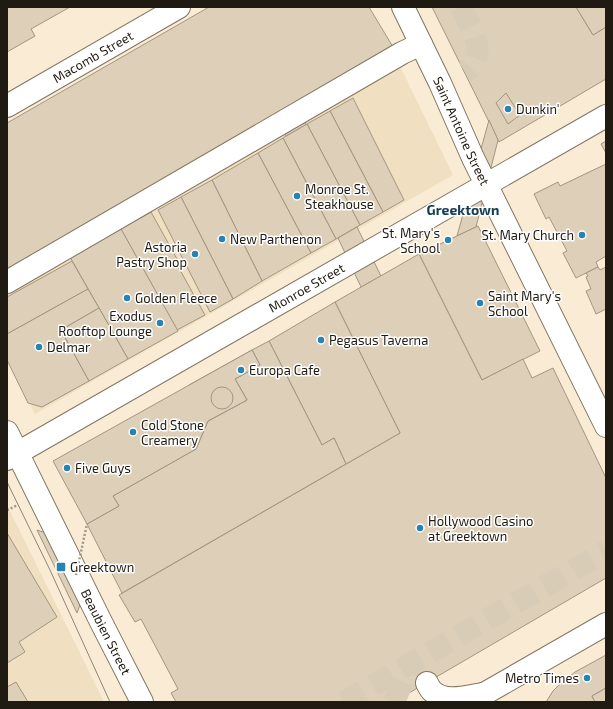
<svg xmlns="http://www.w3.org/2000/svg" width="613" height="709" font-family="'Exo 2',sans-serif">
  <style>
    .built { fill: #f0dfc0 }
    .building { fill: #ddcfb8; stroke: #a39680 }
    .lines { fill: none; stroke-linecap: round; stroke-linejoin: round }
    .minor-tunnel { stroke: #d9ccb7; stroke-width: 22; stroke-dasharray: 22 11; stroke-linecap: butt }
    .minor-casing { stroke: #817560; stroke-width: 24 }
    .path { stroke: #a09684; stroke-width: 2.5; stroke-dasharray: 2 2; stroke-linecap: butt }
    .minor { stroke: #fff; stroke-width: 22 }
    .tram { stroke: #8d8474; stroke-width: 1 }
    .path-bridge { stroke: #a09684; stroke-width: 2.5; stroke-dasharray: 2 2; stroke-linecap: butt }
    .poi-dot { fill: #2983b1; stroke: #fff; stroke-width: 1.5 }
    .labels { text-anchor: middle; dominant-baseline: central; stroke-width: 3; stroke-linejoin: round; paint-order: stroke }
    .street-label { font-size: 13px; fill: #1f1a12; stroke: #fff }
    .poi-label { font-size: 13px; fill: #1f1a12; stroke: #fff; text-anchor: start }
    .neighbourhood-label { font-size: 14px; font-weight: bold; fill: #143d54; stroke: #fff }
  </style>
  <rect width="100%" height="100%" fill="#faecd4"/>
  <g class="built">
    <polygon points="397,60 453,175 35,414 7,359 7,286"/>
    <polygon points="7,505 104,702 7,702"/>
  </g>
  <g class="building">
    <polygon points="7,7 70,7 31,29 35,36 7,52"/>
    <polygon points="209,7 369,7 396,52 7,279 7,123"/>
    <polygon points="432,7 576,7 593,35 606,27 606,79 499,142"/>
    <polygon points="576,7 606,7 606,27 593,35"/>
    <polygon points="506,93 520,115 508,124 496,103"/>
    <polygon points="353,98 404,200 383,212 330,111"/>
    <polygon points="299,109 306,125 286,136 279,122"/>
    <polygon points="330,111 383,212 360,225 307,124"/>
    <polygon points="489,120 498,140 476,227 457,236"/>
    <polygon points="307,124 360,225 336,239 283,138"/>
    <polygon points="283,138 336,239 311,253 258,153"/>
    <polygon points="606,141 606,153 601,144"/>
    <polygon points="258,153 311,253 262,281 212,180"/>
    <polygon points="606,164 606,256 596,262 598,267 576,278 563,253 567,251 549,217 546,219 534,194 558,182 560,186"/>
    <polygon points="212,180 262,281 233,299 181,197"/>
    <polygon points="181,197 233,299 210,312 158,210"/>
    <polygon points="151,212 177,259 175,261 205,315 177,330 121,229"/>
    <polygon points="478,226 540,351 482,380 419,254"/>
    <polygon points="357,227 381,276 361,287 338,238"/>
    <polygon points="121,229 178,331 128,359 70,257"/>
    <polygon points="419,254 482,380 523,359 532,378 553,368 606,478 606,578 402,697 405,702 176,702 171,693 178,689 141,619 135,622 119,595 400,433 335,302"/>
    <polygon points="72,261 88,289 7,334 7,297"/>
    <polygon points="598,267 600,270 606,267 606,309 596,314 586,291 591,289 586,277 588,276 586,273"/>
    <polygon points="88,289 99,308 61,330 89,381 42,407 28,403 7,360 7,334"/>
    <polygon points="335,302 400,433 346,464 334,438 322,445 269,341"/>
    <polygon points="99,308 128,359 89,381 61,330"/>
    <polygon points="269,341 322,445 334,438 346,464 122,593 87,524 119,506 113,496 196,449 208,421 247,400 235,379 260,365 252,350"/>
    <polygon points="252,350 260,365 235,379 247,400 208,421 189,385"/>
    <polygon points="252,350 260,365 235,379 247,400 208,421 196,449 113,496 119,506 87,524 53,461"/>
    <circle cx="222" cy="398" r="11"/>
    <polygon points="37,530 55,536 84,594 77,613"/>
    <polygon points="7,533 57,617 19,642 25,652 7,663"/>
    <polygon points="606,655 606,688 592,696 595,702 546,702 553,691 561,683 575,672"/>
    <polygon points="16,682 28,702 7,702 7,687"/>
    <polygon points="606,688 606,702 595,702 592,696"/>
  </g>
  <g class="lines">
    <g class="minor-tunnel">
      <path d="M461 7C470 28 491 55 465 72"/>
      <polyline points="344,702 606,551"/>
      <polyline points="394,702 411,663"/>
    </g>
    <defs>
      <g id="minor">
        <path id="s1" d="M403 7 440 83 473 158 606 426"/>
        <path id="s2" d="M7 106 179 7"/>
        <polyline points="7,282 402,53 421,44"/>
        <path id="s3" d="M7 432 101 622 142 702"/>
        <path id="s4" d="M7 459 606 116"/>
        <path d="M427 683C428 685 430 689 432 691 446 704 467 696 484 694"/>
        <polyline points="470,702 606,624"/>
      </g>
    </defs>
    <use href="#minor" class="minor-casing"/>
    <polyline class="path" points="7,510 18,505"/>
    <use href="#minor" class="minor"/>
    <polyline class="tram" points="7,482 50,570 110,702"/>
    <polyline class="path-bridge" points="76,575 87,524"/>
  </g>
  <g class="poi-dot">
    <circle cx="508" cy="109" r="4"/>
    <circle cx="297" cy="196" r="4"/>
    <circle cx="582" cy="235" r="4"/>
    <circle cx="222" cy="239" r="4"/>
    <circle cx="448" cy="240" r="4"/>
    <circle cx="195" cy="254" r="4"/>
    <circle cx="127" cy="298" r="4"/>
    <circle cx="480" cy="303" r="4"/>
    <circle cx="160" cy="323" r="4"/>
    <circle cx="321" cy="340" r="4"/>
    <circle cx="39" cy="347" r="4"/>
    <circle cx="241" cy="370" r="4"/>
    <circle cx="133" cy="432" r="4"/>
    <circle cx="67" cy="468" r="4"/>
    <circle cx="420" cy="528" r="4"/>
    <rect x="56" y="562" width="10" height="10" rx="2"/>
    <circle cx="587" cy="678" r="4"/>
  </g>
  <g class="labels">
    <g class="street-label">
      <text stroke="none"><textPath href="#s2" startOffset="99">Macomb Street</textPath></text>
      <text stroke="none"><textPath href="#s1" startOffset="137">Saint Antoine Street</textPath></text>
      <text stroke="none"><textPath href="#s4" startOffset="345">Monroe Street</textPath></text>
      <text stroke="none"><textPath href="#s3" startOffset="223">Beaubien Street</textPath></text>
    </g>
    <g class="poi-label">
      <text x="516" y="109">Dunkin'</text>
      <text x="305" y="189">Monroe St.<tspan x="305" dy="15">Steakhouse</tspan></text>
      <text x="440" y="233" text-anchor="end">St. Mary's<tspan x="440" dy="15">School</tspan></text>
      <text x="574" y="235" text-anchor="end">St. Mary Church</text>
      <text x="230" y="239">New Parthenon</text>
      <text x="187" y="247" text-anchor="end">Astoria<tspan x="187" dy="15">Pastry Shop</tspan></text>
      <text x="488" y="296">Saint Mary's<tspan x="488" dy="15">School</tspan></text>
      <text x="135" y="298">Golden Fleece</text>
      <text x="152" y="316" text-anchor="end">Exodus<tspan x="152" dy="15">Rooftop Lounge</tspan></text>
      <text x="329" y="340">Pegasus Taverna</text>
      <text x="47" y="347">Delmar</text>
      <text x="249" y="370">Europa Cafe</text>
      <text x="141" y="425">Cold Stone<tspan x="141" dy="15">Creamery</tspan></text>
      <text x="75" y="468">Five Guys</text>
      <text x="428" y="521">Hollywood Casino<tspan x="428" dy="15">at Greektown</tspan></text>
      <text x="70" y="567">Greektown</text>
      <text x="579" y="678" text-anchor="end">Metro Times</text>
    </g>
    <g class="neighbourhood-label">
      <text x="463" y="209">Greektown</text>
    </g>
  </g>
  <rect width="613" height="709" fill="none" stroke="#1f1a12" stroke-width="16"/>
</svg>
